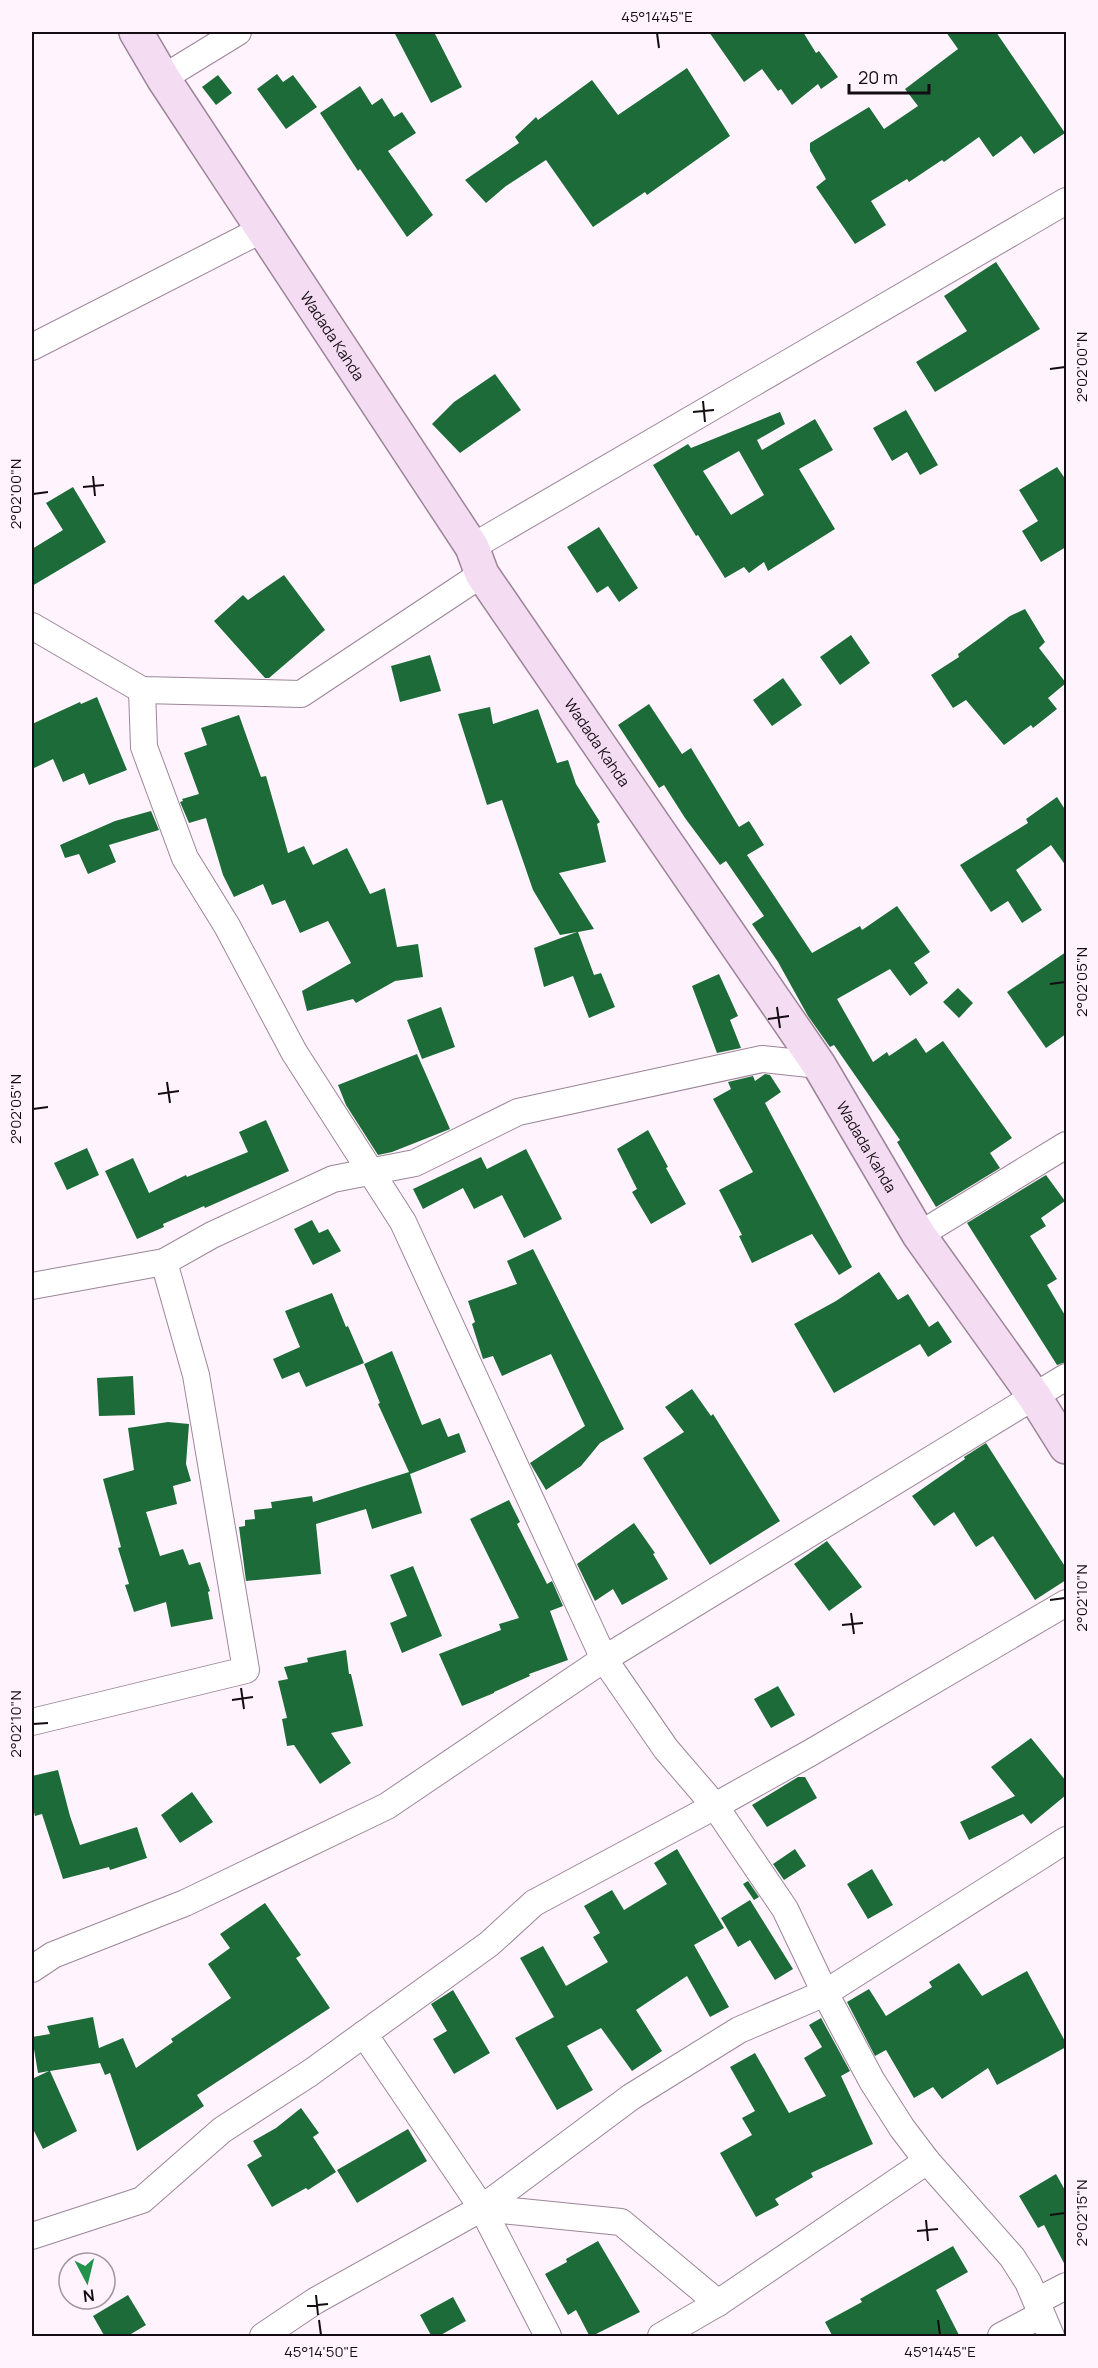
<svg xmlns="http://www.w3.org/2000/svg" width="1098" height="2368" font-family="Manrope,sans-serif">
  <style>
    .building { fill: #1c6b38; fill-rule: evenodd }
    .lines { fill: none; stroke-linecap: round; stroke-linejoin: round }
    .street-casing { stroke: #9c8599; stroke-width: 28 }
    .secondary-casing { stroke: #9c8599; stroke-width: 36 }
    .street { stroke: #fff; stroke-width: 26 }
    .secondary { stroke: #f4ddf2; stroke-width: 33 }
    .ticks { fill: none; stroke: #140c13; stroke-width: 2 }
    .labels { text-anchor: middle; dominant-baseline: central; stroke-width: 6; stroke-linejoin: round; paint-order: stroke }
    .street-label { font-size: 15px; fill: #140c13; stroke: #fff4fd }
    .neatline { fill: none; stroke: #140c13; stroke-width: 2 }
    .ticks-label { font-size: 15px; text-anchor: middle; fill: #140c13 }
  </style>
  <rect width="100%" height="100%" fill="#fff4fd"/>
  <g class="building">
    <polygon points="394,32 434,32 462,87 431,103"/>
    <polygon points="709,32 803,32 816,53 819,51 838,77 821,89 818,84 792,105 781,89 778,91 762,69 744,82"/>
    <polygon points="946,32 996,32 1065,133 1034,154 1021,136 993,157 979,137 944,162 942,160 909,182 907,179 871,201 886,225 855,244 816,187 826,179 810,151 810,143 869,107 884,129 918,106 905,89 958,49"/>
    <polygon points="687,68 730,136 647,195 645,192 593,227 546,160 506,186 486,203 465,180 519,143 515,137 536,117 538,120 592,80 618,115"/>
    <polygon points="277,74 283,82 293,75 317,107 286,129 257,89"/>
    <polygon points="218,75 232,93 216,105 202,87"/>
    <polygon points="360,86 372,105 382,98 394,117 402,112 416,133 388,151 433,215 407,237 360,169 358,171 320,113"/>
    <polygon points="996,262 1040,329 935,392 916,362 967,331 944,296"/>
    <polygon points="495,374 521,410 460,453 432,424 454,402"/>
    <polygon points="906,410 938,465 920,475 907,452 892,461 873,428"/>
    <path d="M780 412 785 424 757 440 762 450 815 419 833 450 799 469 835 529 768 571 764 562 749 573 744 567 725 578 698 535 696 536 653 465 688 444 691 448ZM739 451 764 495 731 515 703 471Z"/>
    <polygon points="1057,467 1066,480 1066,547 1041,562 1022,531 1038,521 1019,490"/>
    <polygon points="73,487 106,542 32,586 32,549 63,530 46,503"/>
    <polygon points="599,527 638,588 619,602 608,586 597,593 567,547"/>
    <polygon points="284,575 325,630 269,678 265,678 214,621 243,595 248,600"/>
    <polygon points="1025,609 1045,642 1039,648 1066,683 1048,698 1057,709 1033,728 1031,725 1004,745 966,700 953,708 931,675 959,657 958,654 1010,616"/>
    <polygon points="851,635 870,663 840,685 820,657"/>
    <polygon points="430,655 441,691 400,702 391,666"/>
    <polygon points="783,678 802,705 772,726 753,700"/>
    <polygon points="97,697 127,770 89,785 84,773 63,782 53,759 32,769 32,724 80,702 81,704"/>
    <polygon points="649,704 682,754 691,748 739,827 749,821 764,845 747,855 812,953 860,926 862,930 897,906 930,952 914,963 928,983 910,996 890,969 837,999 873,1062 887,1052 889,1056 916,1038 926,1053 943,1041 1012,1138 990,1153 1000,1168 936,1207 897,1142 900,1140 834,1045 830,1047 808,1016 778,962 752,924 764,916 726,861 720,865 685,818 664,785 659,788 618,725"/>
    <polygon points="490,707 493,724 538,709 557,763 568,760 576,784 600,822 597,824 606,862 559,873 594,929 578,932 594,975 601,973 615,1007 589,1018 573,976 544,987 534,948 577,932 560,935 533,890 502,800 487,805 458,714"/>
    <polygon points="239,715 261,777 266,776 288,853 304,846 313,865 347,848 370,894 385,888 397,947 418,944 423,977 395,981 356,1003 353,999 307,1011 302,991 351,963 328,921 300,933 285,900 272,905 263,884 234,897 223,875 206,818 189,823 180,802 183,801 182,799 199,794 184,753 207,745 201,728"/>
    <polygon points="1057,797 1066,811 1066,866 1051,845 1016,870 1042,910 1022,923 1008,901 991,912 960,865 1028,823 1026,819"/>
    <polygon points="151,811 159,830 109,845 116,862 88,874 79,854 65,858 60,845 115,821"/>
    <polygon points="1066,952 1066,1034 1046,1048 1007,992"/>
    <polygon points="719,974 738,1016 730,1020 741,1048 717,1053 692,986"/>
    <polygon points="958,988 973,1003 959,1018 943,1002"/>
    <polygon points="441,1007 455,1047 422,1059 407,1020"/>
    <polygon points="417,1054 450,1129 392,1152 378,1155 346,1105 338,1085"/>
    <polygon points="765,1074 770,1075 781,1092 765,1103 852,1267 839,1275 812,1234 752,1263 739,1236 742,1235 719,1190 753,1172 713,1099 731,1089 728,1082 753,1076 755,1081"/>
    <polygon points="266,1120 289,1171 205,1208 204,1206 163,1224 164,1227 137,1239 105,1171 133,1158 149,1193 186,1175 187,1177 248,1152 239,1132"/>
    <polygon points="648,1130 668,1167 666,1168 686,1204 651,1224 632,1192 637,1189 617,1149"/>
    <polygon points="87,1148 99,1175 67,1190 54,1163"/>
    <polygon points="526,1149 562,1219 524,1238 502,1195 474,1209 463,1188 423,1209 413,1189 481,1157 487,1169"/>
    <polygon points="1046,1175 1065,1201 1041,1218 1046,1226 1030,1236 1057,1279 1047,1285 1066,1317 1066,1362 1057,1365 967,1223"/>
    <polygon points="312,1220 319,1233 328,1229 341,1251 313,1265 294,1229"/>
    <polygon points="533,1249 624,1429 600,1443 581,1466 546,1490 530,1463 585,1426 551,1354 502,1376 493,1356 483,1359 472,1324 475,1322 468,1301 517,1284 507,1261"/>
    <polygon points="879,1272 898,1300 908,1294 929,1327 938,1321 952,1342 928,1357 920,1344 834,1393 794,1324 836,1301"/>
    <polygon points="332,1293 346,1327 348,1326 364,1363 306,1387 299,1372 282,1379 273,1359 300,1347 285,1311"/>
    <polygon points="392,1351 422,1425 440,1418 448,1437 459,1433 466,1452 410,1474 422,1513 372,1529 366,1509 316,1524 321,1574 246,1581 239,1527 245,1526 245,1520 255,1519 254,1510 272,1508 271,1502 312,1496 313,1502 409,1472 378,1404 380,1403 364,1364"/>
    <polygon points="133,1376 135,1415 99,1416 97,1378"/>
    <polygon points="692,1389 711,1416 713,1414 780,1521 710,1565 643,1458 684,1432 665,1407"/>
    <polygon points="168,1422 189,1424 186,1464 191,1481 173,1486 177,1504 146,1512 160,1556 183,1549 189,1565 200,1562 210,1591 208,1592 213,1619 171,1627 166,1602 134,1612 125,1585 129,1584 118,1548 121,1547 103,1479 134,1470 128,1428"/>
    <polygon points="986,1443 1066,1568 1066,1580 1035,1600 993,1536 976,1547 954,1512 934,1526 912,1496 965,1459 964,1457"/>
    <polygon points="509,1500 520,1522 517,1524 547,1584 552,1581 563,1606 550,1611 568,1660 529,1674 530,1676 494,1692 494,1693 462,1706 439,1654 501,1630 499,1624 519,1618 470,1519"/>
    <polygon points="634,1523 655,1553 653,1554 668,1579 622,1605 613,1589 595,1601 577,1564"/>
    <polygon points="827,1541 862,1587 829,1611 794,1564"/>
    <polygon points="413,1566 442,1636 402,1653 390,1623 407,1616 390,1575"/>
    <polygon points="346,1650 349,1674 351,1674 363,1726 331,1733 351,1763 320,1784 294,1745 287,1746 282,1719 287,1718 278,1681 288,1679 284,1667 308,1662 307,1658"/>
    <polygon points="778,1686 795,1715 771,1728 754,1699"/>
    <polygon points="1031,1738 1066,1781 1066,1795 1031,1824 1023,1814 969,1840 960,1822 1015,1796 991,1767"/>
    <polygon points="58,1770 70,1816 80,1845 137,1827 147,1858 110,1870 109,1867 63,1879 42,1814 35,1816 32,1804 32,1776"/>
    <polygon points="798,1777 805,1777 817,1798 767,1827 752,1805"/>
    <polygon points="192,1792 213,1822 180,1843 161,1815"/>
    <polygon points="677,1849 724,1928 694,1945 729,2007 710,2017 687,1976 636,2010 662,2051 632,2071 601,2028 567,2046 593,2090 557,2110 515,2038 554,2017 520,1958 543,1946 566,1986 608,1962 593,1937 600,1933 584,1906 612,1890 624,1910 667,1884 654,1863"/>
    <polygon points="795,1849 806,1866 784,1880 773,1864"/>
    <polygon points="872,1869 893,1905 868,1919 847,1884"/>
    <polygon points="748,1881 759,1897 754,1900 743,1884"/>
    <polygon points="750,1900 793,1969 775,1980 750,1940 738,1947 721,1918"/>
    <polygon points="265,1903 301,1955 296,1958 330,2008 197,2095 204,2106 137,2151 110,2073 105,2075 100,2063 50,2071 77,2131 43,2149 32,2127 32,2079 49,2071 38,2073 32,2037 50,2034 47,2026 93,2017 99,2048 123,2038 136,2068 173,2042 171,2039 231,1998 208,1964 230,1948 220,1934"/>
    <polygon points="959,1963 982,1996 1027,1971 1066,2043 1066,2047 997,2085 988,2068 942,2099 933,2087 914,2098 886,2050 875,2056 847,2002 869,1989 886,2016 932,1987 929,1982"/>
    <polygon points="453,1990 490,2053 454,2074 433,2039 447,2031 431,2004"/>
    <polygon points="821,2018 850,2071 841,2076 873,2144 811,2173 813,2177 775,2199 779,2205 756,2217 720,2153 752,2135 742,2118 755,2111 730,2067 755,2053 789,2113 826,2096 804,2058 822,2047 809,2025"/>
    <polygon points="301,2108 319,2133 313,2137 336,2172 308,2190 306,2188 272,2207 247,2165 262,2156 253,2141 276,2128"/>
    <polygon points="408,2129 427,2161 357,2203 337,2170"/>
    <polygon points="1056,2174 1066,2192 1066,2267 1044,2225 1038,2228 1019,2196"/>
    <polygon points="598,2241 640,2312 590,2337 576,2310 568,2315 545,2274 567,2262 566,2259"/>
    <polygon points="953,2246 968,2272 936,2290 960,2337 833,2337 825,2322 862,2302 860,2299"/>
    <polygon points="128,2295 146,2325 126,2337 105,2337 93,2316"/>
    <polygon points="453,2297 466,2321 437,2337 432,2337 420,2315"/>
  </g>
  <g class="lines">
    <defs>
      <g id="street">
        <polyline points="163,78 238,32"/>
        <polyline points="32,347 263,229"/>
        <polyline points="472,547 1066,201"/>
        <polyline points="32,626 142,690 301,694 482,574"/>
        <polyline points="919,1235 1066,1145"/>
        <polyline points="32,1286 164,1262 212,1235 333,1179 415,1163 518,1112 762,1059 819,1065"/>
        <polyline points="32,1722 246,1670 196,1375 164,1262"/>
        <polyline points="32,1969 53,1955 185,1903 387,1806 604,1659 1066,1377"/>
        <polyline points="364,2034 482,2208 621,2222 718,2303"/>
        <polyline points="482,2208 548,2336"/>
        <polyline points="32,2236 142,2200 222,2130 310,2073 489,1944 534,1903 715,1806 666,1749 604,1659 403,1222 294,1052 227,926 185,858 144,747 142,690"/>
        <polyline points="1037,2301 1066,2286"/>
        <polyline points="263,2336 315,2301 482,2208 631,2097 739,2030 825,1993 1066,1840"/>
        <polyline points="661,2336 718,2303 927,2161"/>
        <polyline points="1001,2336 1041,2315"/>
        <polyline points="1051,2336 1028,2282 1012,2257 927,2161 902,2128 872,2081 825,1993 785,1909 715,1806 810,1753 1066,1603"/>
      </g>
      <g id="secondary">
        <path id="s1" d="M136 32 163 78 472 547 482 574 819 1065 919 1235 1034 1396 1066 1447"/>
      </g>
    </defs>
    <use href="#street" class="street-casing"/>
    <use href="#secondary" class="secondary-casing"/>
    <use href="#street" class="street"/>
    <use href="#secondary" class="secondary"/>
  </g>
  <path class="ticks" d="M657 33 659 48M1050 369 1065 367M703 401 705 422M693 412 714 410M93 476 95 496M83 487 104 485M33 494 48 492M1050 984 1065 982M777 1007 780 1028M768 1019 789 1016M167 1082 170 1103M158 1094 179 1091M33 1109 48 1107M1050 1600 1065 1598M851 1613 854 1634M842 1625 863 1623M241 1688 244 1709M232 1700 253 1697M33 1724 48 1723M1050 2215 1065 2213M926 2220 928 2241M917 2231 938 2229M316 2295 318 2315M307 2306 328 2304M319 2320 321 2335M938 2320 940 2335"/>
  <g class="labels">
    <g class="street-label">
      <text stroke="none"><textPath href="#s1" startOffset="362">Wadada Kahda</textPath></text>
      <text stroke="none"><textPath href="#s1" startOffset="848">Wadada Kahda</textPath></text>
      <text stroke="none"><textPath href="#s1" startOffset="1334">Wadada Kahda</textPath></text>
    </g>
  </g>
  <rect width="1098" height="2368" fill="none" stroke="#fff4fd" stroke-width="66"/>
  <g transform="translate(87 2281) rotate(173)"><circle r="28" fill="#fff4fd" stroke="#a1979f" stroke-width="1.5"/>
  <path d="M0-4.5L10 22L0 15L-10 22Z" fill="#22924c"/>
  <text y="-9" font-size="16" font-weight="bold" text-anchor="middle" fill="#140c13">N</text>
  </g>
  <path d="M849 84v9h80v-9" fill="none" stroke="#140c13" stroke-width="3"/>
  <text x="858" y="84" font-size="18" fill="#140c13" stroke="#fff4fd" stroke-width="4.5" paint-order="stroke">20 m</text>
  <rect x="33" y="33" width="1032" height="2302" class="neatline"/>
  <g class="ticks-label">
    <text x="657" y="22">45°14'45"E</text>
    <text transform="translate(1082 367) rotate(-90)" y="5">2°02'00"N</text>
    <text transform="translate(16 494) rotate(-90)" y="5">2°02'00"N</text>
    <text transform="translate(1082 982) rotate(-90)" y="5">2°02'05"N</text>
    <text transform="translate(16 1109) rotate(-90)" y="5">2°02'05"N</text>
    <text transform="translate(1082 1598) rotate(-90)" y="5">2°02'10"N</text>
    <text transform="translate(16 1724) rotate(-90)" y="5">2°02'10"N</text>
    <text transform="translate(1082 2213) rotate(-90)" y="5">2°02'15"N</text>
    <text x="321" y="2357">45°14'50"E</text>
    <text x="940" y="2357">45°14'45"E</text>
  </g>
</svg>
